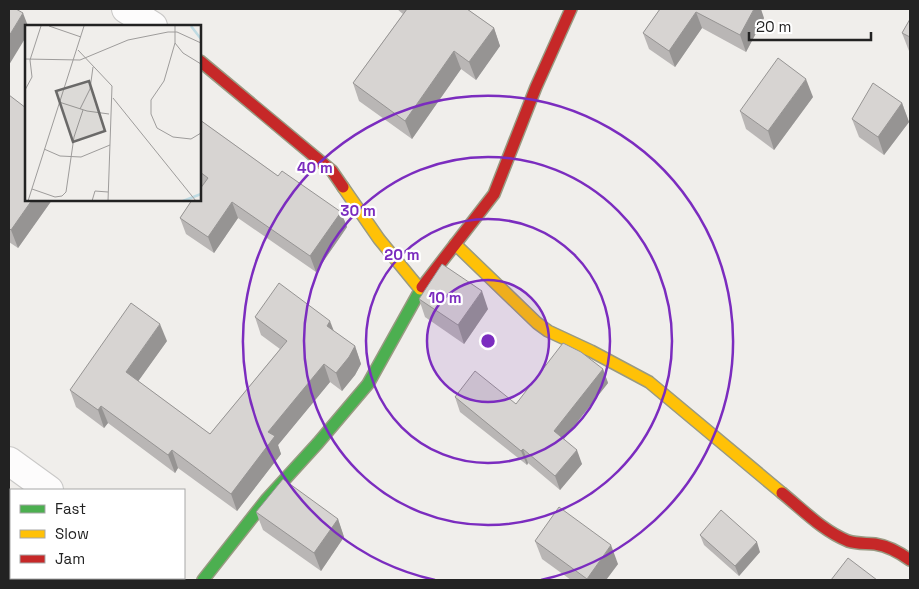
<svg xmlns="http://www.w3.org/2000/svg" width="919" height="589" font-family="'Space Grotesk',sans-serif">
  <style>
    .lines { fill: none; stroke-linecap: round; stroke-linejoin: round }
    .street-casing { stroke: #c9c8c7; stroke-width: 30 }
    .fast-casing { stroke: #999a82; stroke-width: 14 }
    .slow-casing { stroke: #999a82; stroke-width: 14 }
    .jam-casing { stroke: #999a82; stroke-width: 14 }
    .street { stroke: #fdfcfc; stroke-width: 28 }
    .fast { stroke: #4caf50; stroke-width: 11 }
    .slow { stroke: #ffc107; stroke-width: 11 }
    .jam { stroke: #c62828; stroke-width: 11 }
    .wall { fill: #b9b6b5 }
    .shaded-wall { fill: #969493 }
    .building { fill: #d7d4d2; stroke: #969493 }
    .ring { fill: none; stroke: #7b2cbf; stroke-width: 2.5 }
    .inset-river { fill: none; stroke: #bfdbe3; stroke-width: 2.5 }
    .inset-road { fill: none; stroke: #9e9c9b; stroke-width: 1 }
    .view { fill: #6a6968; fill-opacity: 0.15; stroke: #6a6968; stroke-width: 2.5 }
    .inset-edge { fill: none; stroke: #222; stroke-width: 2.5 }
    .centre { fill: #7b2cbf; stroke: #fff; stroke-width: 2.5 }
    .ring-label { font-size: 15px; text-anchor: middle; font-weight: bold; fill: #7b2cbf; stroke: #fff; stroke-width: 4.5; stroke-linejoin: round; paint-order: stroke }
  </style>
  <rect width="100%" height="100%" fill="#f0eeeb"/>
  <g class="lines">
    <defs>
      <g id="street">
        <polyline points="126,9 153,26"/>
        <polyline points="9,461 49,490"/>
        <polyline points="167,578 170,580"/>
      </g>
      <polyline id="fast" points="203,580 266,500 318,443 368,384 422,287"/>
      <g id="slow">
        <polyline points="343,187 379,239 420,289"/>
        <polyline points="455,244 537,323 548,331 591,351 649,382 782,493"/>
      </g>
      <g id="jam">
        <polyline points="200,61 332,171 343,187"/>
        <polyline points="422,287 494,194 536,87 571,9"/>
        <path d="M782 493C803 510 823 531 848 541 857 544 866 543 875 544 888 546 899 552 910 560"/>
      </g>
    </defs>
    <use href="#street" class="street-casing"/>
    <use href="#fast" class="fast-casing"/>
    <use href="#slow" class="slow-casing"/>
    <use href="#jam" class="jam-casing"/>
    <use href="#street" class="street"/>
    <use href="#fast" class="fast"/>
    <use href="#slow" class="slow"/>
    <use href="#jam" class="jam"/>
  </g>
  <g class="wall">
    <polygon points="397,9 467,9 494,28 500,46 476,80 461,69 412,139 359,101 353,83 403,14"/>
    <polygon points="660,9 764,18 746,52 702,28 675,67 649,49 643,33"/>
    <polygon points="910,19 910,51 909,51 902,33"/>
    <polygon points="9,95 26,200 52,200 18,248 9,242"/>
    <polygon points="813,97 774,150 746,129 740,111"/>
    <polygon points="902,103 909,122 884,155 859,137 852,119"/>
    <polygon points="200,120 278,176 341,212 347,227 316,272 238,218 214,253 186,234 180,218 202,185 200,184"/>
    <polygon points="419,299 488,309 464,344 425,317"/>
    <polygon points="255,317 334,332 355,346 361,364 355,375 342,391 330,382 278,445 281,454 237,511 178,468 175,473 108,423 104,428 76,407 70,390 167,341 138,381 210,434 280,349 261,335"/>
    <polygon points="603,369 608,383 564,439 582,464 560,490 528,463 527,465 460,412 455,397 516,404"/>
    <polygon points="256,512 338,519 344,537 321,571 263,530"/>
    <polygon points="700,535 760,552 739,576 704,545"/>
    <polygon points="535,541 618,564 606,580 571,580 542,559"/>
  </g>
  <g class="shaded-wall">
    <polygon points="754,9 761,9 764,18 746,52 740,35"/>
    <polygon points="696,12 702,28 675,67 669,51"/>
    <polygon points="23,13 28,26 26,26 26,37 9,65 9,36"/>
    <polygon points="494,28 500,46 476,80 469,62"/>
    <polygon points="454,51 461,69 412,139 405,121"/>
    <polygon points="806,79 813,97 774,150 768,131"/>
    <polygon points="902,103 909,122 884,155 878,137"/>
    <polygon points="32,200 52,200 18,248 11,230"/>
    <polygon points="232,202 238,218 214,253 208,237"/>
    <polygon points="341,212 347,227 316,272 310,256"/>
    <polygon points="482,291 488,309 464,344 458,325"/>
    <polygon points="330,321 337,339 327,326"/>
    <polygon points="160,324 167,341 132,390 126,372"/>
    <polygon points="355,346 361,364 355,375 342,391 336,373"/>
    <polygon points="324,364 330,382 278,445 281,454 237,511 231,494 268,432"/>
    <polygon points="603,369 608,383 559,445 554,431"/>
    <polygon points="101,406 108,423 104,428 98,410"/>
    <polygon points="523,449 528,463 527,465 521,451"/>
    <polygon points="172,450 178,468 175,473 168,455"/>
    <polygon points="577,450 582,464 560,490 555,476"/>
    <polygon points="338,519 344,537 321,571 314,553"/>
    <polygon points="757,542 760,552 739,576 735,566"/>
    <polygon points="611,545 618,564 606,580 587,580 587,579"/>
  </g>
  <g class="building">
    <polygon points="9,9 16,9 23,13 9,36"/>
    <polygon points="407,9 467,9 494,28 469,62 454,51 405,121 353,83"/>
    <polygon points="660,9 754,9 740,35 696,12 669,51 643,33"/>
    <polygon points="910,19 910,37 902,33"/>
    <polygon points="778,58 806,79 768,131 740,111"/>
    <polygon points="873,83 902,103 878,137 852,119"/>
    <polygon points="9,95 26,108 26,200 32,200 11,230 9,228"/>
    <polygon points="200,120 278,176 282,171 341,212 310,256 232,202 208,237 180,218 192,200 200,200 200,189 208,178 200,172"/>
    <polygon points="442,264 482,291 458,325 419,299"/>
    <polygon points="279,283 330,321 327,326 355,346 349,357 336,373 324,364 268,432 275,436 231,494 172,450 168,455 101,406 98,410 70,390 131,303 160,324 126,372 210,434 287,341 255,317"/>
    <polygon points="563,343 581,352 603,369 554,431 577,450 555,476 523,449 521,451 455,397 475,371 516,404"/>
    <polygon points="283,479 338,519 314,553 256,512"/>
    <polygon points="559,507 611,545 587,579 535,541"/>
    <polygon points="721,510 757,542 735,566 700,535"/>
    <polygon points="848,558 877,580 831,580"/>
    <polygon points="25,578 42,578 46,580 24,580"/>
  </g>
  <circle cx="488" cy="341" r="61" fill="#7b2cbf" fill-opacity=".12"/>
  <g class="ring">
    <circle cx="488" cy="341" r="61"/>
    <circle cx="488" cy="341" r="122"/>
    <circle cx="488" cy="341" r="184"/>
    <path d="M435 580A245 245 0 1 1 541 580"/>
  </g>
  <g transform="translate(25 25)">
    <rect width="176" height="176" fill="#f0eeeb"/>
    <path class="inset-river" d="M166 1 176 14M158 176 176 169"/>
    <path class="inset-road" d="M24 1 56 12M150 1V18L139 56 126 75V89L132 103 148 112 166 114 176 108M150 18 158 28 176 39M53 25 87 61 83 176M0 34 55 35 103 15 143 7H152L176 18M0 65 7 52 5 35 16 1M88 73 171 176M34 77 62 86 84 89M55 84 65 64 68 42M19 124 35 131 56 132 85 120M7 164 30 172 37 171 41 167 49 112 58 85M3 176 59 1M67 176 70 166 83 167"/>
    <path class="view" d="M64 56 80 106 48 117 31 66Z"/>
    <rect width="176" height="176" class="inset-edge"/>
  </g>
  <circle cx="488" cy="341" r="8" class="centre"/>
  <g class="ring-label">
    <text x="315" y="173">40 m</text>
    <text x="358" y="216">30 m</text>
    <text x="402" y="260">20 m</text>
    <text x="445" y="303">10 m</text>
  </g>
  <rect width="919" height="589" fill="none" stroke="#222222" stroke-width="20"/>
  <rect x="10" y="489" width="175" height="90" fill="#ffffff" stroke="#a7a7a7"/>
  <rect x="20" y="505" width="25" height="8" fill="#4caf50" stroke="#a7a7a7"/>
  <text x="55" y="514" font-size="15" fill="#222222">Fast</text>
  <rect x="20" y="530" width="25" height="8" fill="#ffc107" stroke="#a7a7a7"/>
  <text x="55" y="539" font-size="15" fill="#222222">Slow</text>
  <rect x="20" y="555" width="25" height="8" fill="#c62828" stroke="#a7a7a7"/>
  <text x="55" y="564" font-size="15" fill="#222222">Jam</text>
  <path d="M749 32v8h122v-8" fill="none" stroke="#222222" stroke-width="2.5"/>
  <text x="756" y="32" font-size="15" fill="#222222" stroke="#ffffff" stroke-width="4" paint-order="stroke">20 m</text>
</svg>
